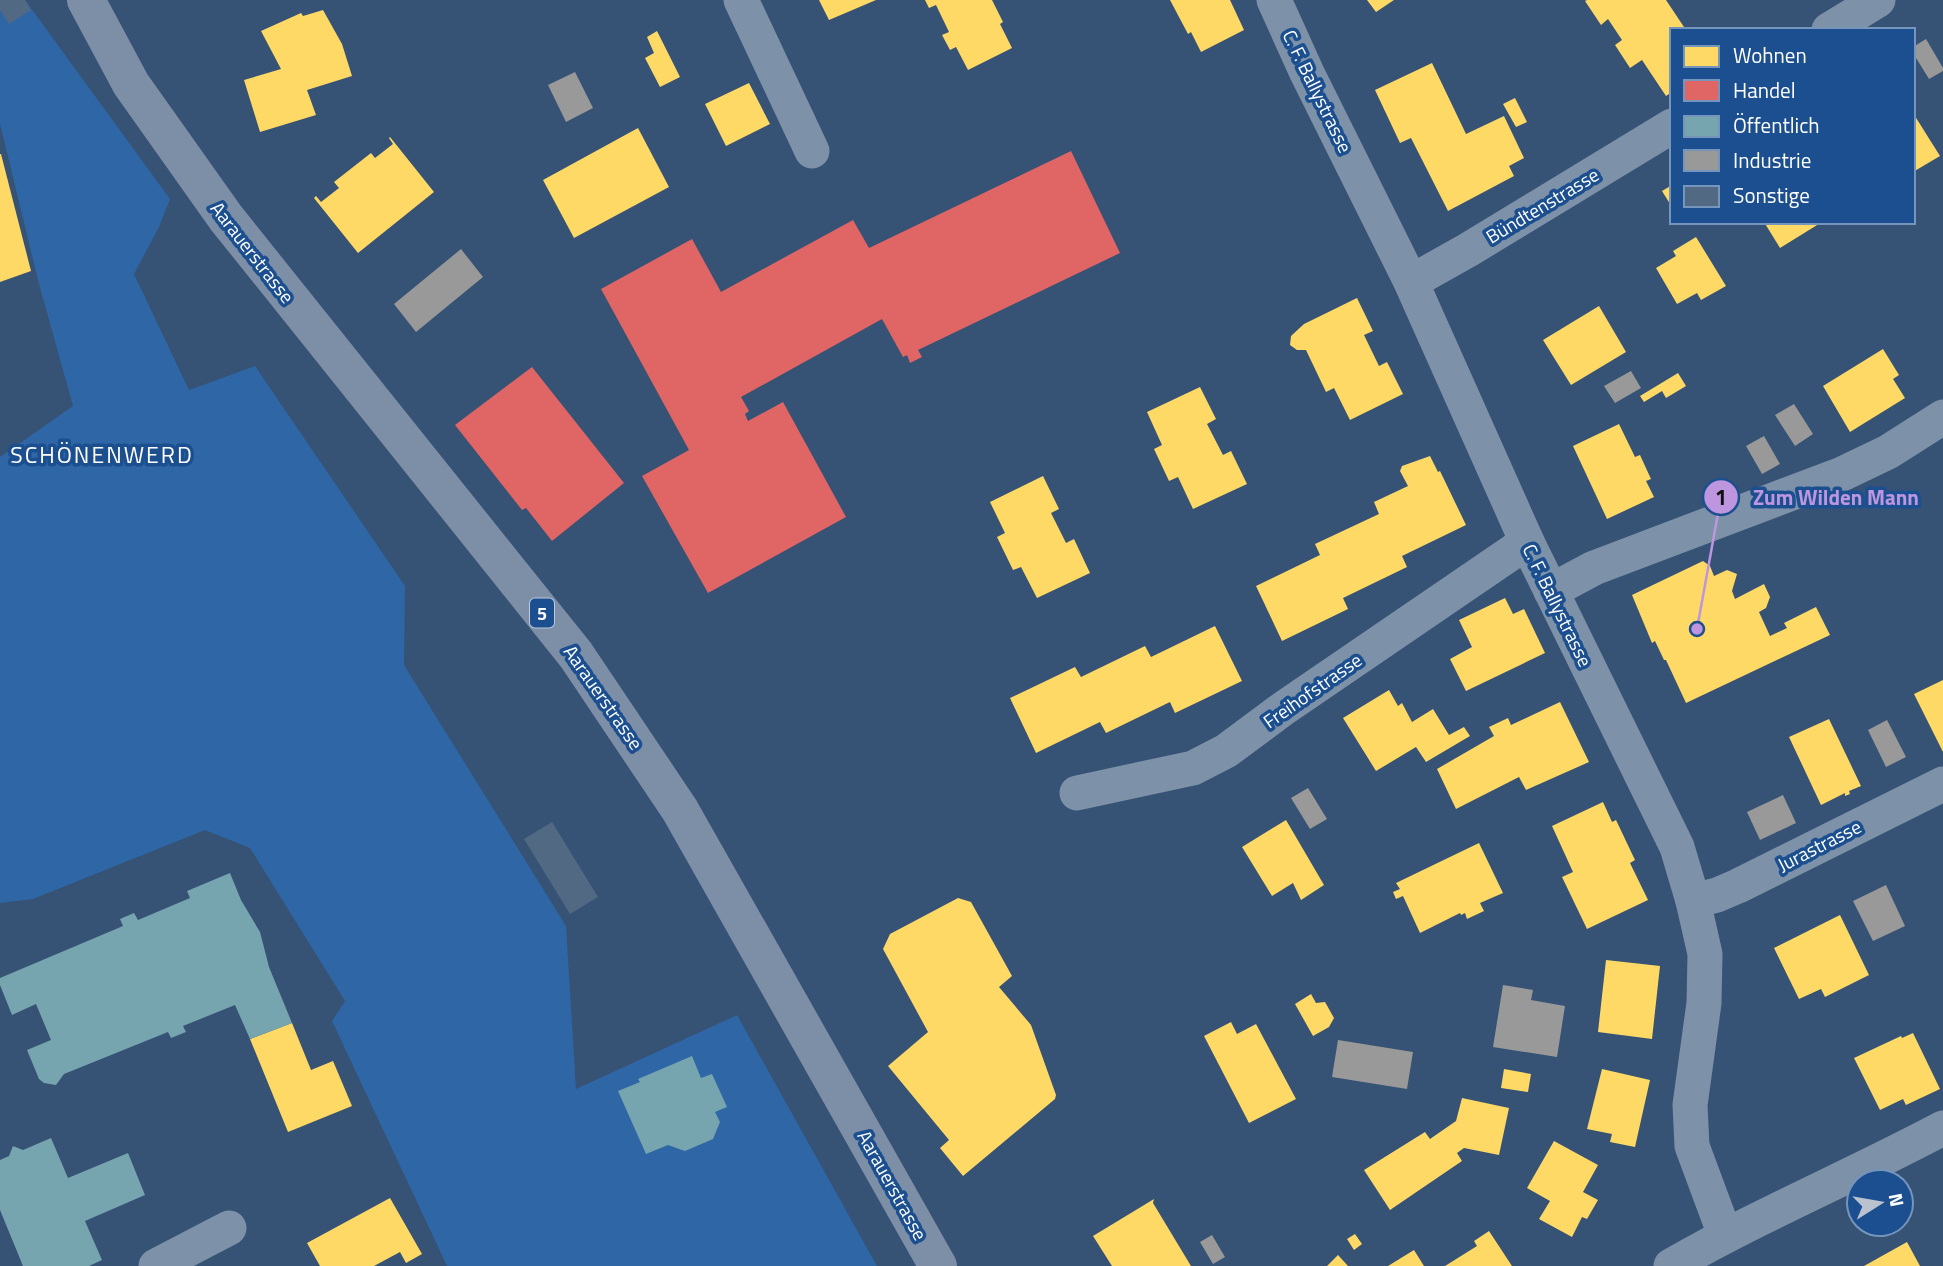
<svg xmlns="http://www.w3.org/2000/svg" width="1943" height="1266" font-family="'Titillium Web',sans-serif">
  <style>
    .green { fill: #2f66a5 }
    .homes { fill: #ffd966 }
    .shops { fill: #e06666 }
    .public { fill: #76a5af }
    .industry { fill: #999 }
    .building { fill: #526984 }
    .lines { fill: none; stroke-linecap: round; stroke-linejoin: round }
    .street { stroke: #7d92a8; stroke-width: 35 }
    .primary { stroke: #7d8ea7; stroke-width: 38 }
    .labels { text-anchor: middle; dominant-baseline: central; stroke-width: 7; stroke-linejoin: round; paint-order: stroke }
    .shield { fill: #1b4f8f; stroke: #bbcadd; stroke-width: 2 }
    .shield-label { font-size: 18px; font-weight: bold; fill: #fff }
    .street-label { font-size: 19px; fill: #fff; stroke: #1b4f8f }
    .quarter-label { font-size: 23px; letter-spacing: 2px; fill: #fff; stroke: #1b4f8f }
    .leader { fill: none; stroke: #bd96df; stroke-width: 2.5 }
    .callout-dot { fill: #bd96df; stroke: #1b4f8f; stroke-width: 2.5 }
    .mark-label { font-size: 21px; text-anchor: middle; font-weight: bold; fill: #111 }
    .callout-label { font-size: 21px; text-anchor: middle; font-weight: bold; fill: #bd96df; stroke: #1b4f8f; stroke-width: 7; stroke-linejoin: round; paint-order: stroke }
  </style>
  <rect width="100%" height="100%" fill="#365274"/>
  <polygon class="green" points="0,0 25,0 170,199 159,227 134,274 189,390 255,366 405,586 404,665 566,926 576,1089 737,1015 877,1266 447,1266 332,1021 345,1001 250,848 205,830 33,899 0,903 0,457 73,406 39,284 0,124"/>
  <g class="homes">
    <polygon points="819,0 876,0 829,20"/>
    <polygon points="925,0 992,0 1003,22 1000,24 1012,48 968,70 956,47 950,50 942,35 949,32 936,5 929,8"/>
    <polygon points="1170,0 1230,0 1244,30 1201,52 1191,32 1188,34"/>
    <polygon points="1367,0 1394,0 1376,12"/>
    <polygon points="1587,0 1666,0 1686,30 1672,30 1672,92 1666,96 1642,60 1630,68 1615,45 1622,40 1608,19 1601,25 1585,1"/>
    <polygon points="323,10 342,44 352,76 307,90 316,115 260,132 244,80 281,69 261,31 301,13 303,16"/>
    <polygon points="657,31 680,77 660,87 645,58 654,53 647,37"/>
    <polygon points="1432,63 1466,134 1504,116 1524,158 1509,166 1514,176 1448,211 1411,138 1400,143 1375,90"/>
    <polygon points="749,83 770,124 726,146 705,104"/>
    <polygon points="1515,98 1527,122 1516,127 1503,104"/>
    <polygon points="1913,113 1940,156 1913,172"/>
    <polygon points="638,128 669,187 574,238 543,180"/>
    <polygon points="390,137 434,192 358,253 314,198 316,196 321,202 339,188 334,182 371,153 375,158 393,144 389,138"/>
    <polygon points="1,154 31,271 0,282 0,154"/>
    <polygon points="1672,185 1672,207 1662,191"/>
    <polygon points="1764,222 1822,222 1780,248"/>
    <polygon points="1696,237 1726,286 1701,300 1697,293 1677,304 1656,268 1676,256 1673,251"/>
    <polygon points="1357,298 1373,331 1364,335 1379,366 1387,362 1403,394 1350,420 1334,388 1326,392 1306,350 1297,350 1290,345 1291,336 1304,324"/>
    <polygon points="1599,306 1626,352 1571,385 1543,340"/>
    <polygon points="1883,349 1899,375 1893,379 1905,398 1850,432 1823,386"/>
    <polygon points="1678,373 1686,386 1666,398 1662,391 1644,402 1640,396"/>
    <polygon points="1200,387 1216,419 1207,424 1223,455 1231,451 1247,484 1193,509 1178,477 1169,481 1154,449 1162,445 1147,412"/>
    <polygon points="1619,424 1635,457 1640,455 1651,479 1646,481 1654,497 1607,519 1573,446"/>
    <polygon points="1430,456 1438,472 1440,471 1466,525 1402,556 1407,567 1343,598 1348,609 1282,641 1256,586 1320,555 1315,544 1379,514 1374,502 1408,486 1400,471 1402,466"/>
    <polygon points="1043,476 1059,509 1051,513 1066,543 1074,539 1090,573 1037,598 1021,567 1013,570 997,537 1005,533 990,502"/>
    <polygon points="1703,561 1710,566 1714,576 1727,570 1737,574 1732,591 1735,599 1764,584 1770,597 1766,608 1759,612 1770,636 1787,628 1784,623 1816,607 1830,635 1686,703 1666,660 1664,660 1655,641 1652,643 1632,595"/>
    <polygon points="1505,598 1513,614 1524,609 1545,653 1466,691 1450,659 1472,647 1459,620"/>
    <polygon points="1215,626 1242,681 1175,713 1170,702 1106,733 1100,722 1036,753 1010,698 1075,667 1081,677 1145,646 1151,657"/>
    <polygon points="1943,680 1943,752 1914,694"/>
    <polygon points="1389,690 1398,706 1402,703 1412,722 1433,709 1449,735 1464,727 1470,736 1426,762 1416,747 1376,771 1343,718"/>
    <polygon points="1560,702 1589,762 1526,790 1519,777 1456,809 1437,769 1494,736 1489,727 1508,718 1511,725"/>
    <polygon points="1829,719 1861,786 1849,791 1850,794 1845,796 1845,793 1821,805 1789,737"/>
    <polygon points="1603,802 1612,822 1616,820 1635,860 1630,863 1648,900 1587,929 1562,877 1573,872 1552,826"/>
    <polygon points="1286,820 1324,885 1301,900 1293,883 1272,896 1242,847"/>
    <polygon points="1479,843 1503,893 1480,903 1484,911 1467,919 1465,913 1461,915 1460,913 1420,933 1403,896 1396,899 1393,892 1400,889 1396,883"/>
    <polygon points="958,898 971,902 1012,976 999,987 1031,1025 1056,1095 1055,1099 963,1176 940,1148 949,1140 888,1066 928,1032 883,949 890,934"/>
    <polygon points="1840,915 1869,975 1825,997 1821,989 1799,999 1774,948"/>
    <polygon points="1606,960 1660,966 1652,1039 1598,1032"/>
    <polygon points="1311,994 1316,1003 1325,1002 1334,1018 1329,1027 1313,1036 1295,1004"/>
    <polygon points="1231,1022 1237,1034 1256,1024 1296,1099 1249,1123 1204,1036"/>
    <polygon points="292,1023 311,1070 333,1061 352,1106 288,1132 250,1039"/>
    <polygon points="1913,1033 1940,1089 1906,1105 1903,1099 1880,1110 1854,1058 1901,1036 1902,1038"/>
    <polygon points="1504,1069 1531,1074 1528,1092 1501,1088"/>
    <polygon points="1602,1069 1650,1080 1635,1147 1610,1142 1612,1134 1587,1129"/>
    <polygon points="1462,1098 1509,1108 1499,1155 1464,1148 1457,1153 1462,1161 1390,1210 1364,1170 1425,1132 1430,1139 1456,1121"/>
    <polygon points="1554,1141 1598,1165 1583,1192 1598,1200 1587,1219 1582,1217 1572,1237 1539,1219 1550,1201 1527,1188"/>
    <polygon points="390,1198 422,1254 406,1263 400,1252 374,1266 320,1266 307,1243"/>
    <polygon points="1154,1199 1153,1203 1191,1266 1112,1266 1093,1236"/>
    <polygon points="1489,1231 1512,1266 1445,1266 1477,1246 1474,1241"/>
    <polygon points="1355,1234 1362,1244 1354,1250 1347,1239"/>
    <polygon points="1907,1242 1920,1266 1864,1266"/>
    <polygon points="1414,1250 1424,1266 1388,1266"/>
    <polygon points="1338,1255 1348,1266 1327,1266"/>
  </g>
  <g class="shops">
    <polygon points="1071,151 1120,253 918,350 922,357 910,363 907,355 903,357 882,319 741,397 749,411 745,414 748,421 783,402 846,517 708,593 642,476 689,450 601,289 692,239 721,292 853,220 869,248"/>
    <polygon points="532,367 624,483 552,541 526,508 522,510 455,425"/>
  </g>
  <g class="public">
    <polygon points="230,873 241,900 260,932 269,967 292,1023 250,1039 235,1005 183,1026 186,1032 171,1038 168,1032 64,1074 56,1085 44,1083 39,1079 27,1050 51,1040 36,1004 12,1015 0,985 0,978 123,926 120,919 134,913 138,920 190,898 187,891"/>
    <polygon points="692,1056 701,1078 712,1074 727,1107 715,1112 720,1122 713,1139 685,1151 668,1145 646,1154 618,1091 640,1082 638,1079"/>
    <polygon points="51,1138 68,1178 128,1153 145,1195 85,1221 102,1260 89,1266 23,1266 0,1210 0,1160 9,1156 13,1146 23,1150"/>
  </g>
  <g class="industry">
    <polygon points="1926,39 1943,68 1943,71 1929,79 1913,53 1913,47"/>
    <polygon points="575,72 593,108 566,122 548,85"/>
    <polygon points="461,249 483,277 416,332 394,304"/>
    <polygon points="1631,371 1641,388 1615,403 1604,386"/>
    <polygon points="1794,404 1813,434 1795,446 1775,415"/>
    <polygon points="1764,436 1780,464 1762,474 1746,446"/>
    <polygon points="1887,720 1906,757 1886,767 1868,730"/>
    <polygon points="1308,788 1327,819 1310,829 1291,798"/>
    <polygon points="1783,795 1796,823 1760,840 1747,812"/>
    <polygon points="1886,885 1905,926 1873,941 1853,901"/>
    <polygon points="1503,985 1533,990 1531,1000 1565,1006 1557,1057 1493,1047"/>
    <polygon points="1338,1040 1413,1052 1407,1089 1332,1077"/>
    <polygon points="1212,1235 1225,1257 1213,1264 1200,1242"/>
  </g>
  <g class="building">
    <polygon points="0,0 25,0 31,10 9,24 0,10"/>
    <polygon points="552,822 598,897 570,914 524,839"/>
  </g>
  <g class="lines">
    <g class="street">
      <polyline points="741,0 812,151"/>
      <polyline points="1274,0 1307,73 1411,282 1527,542 1677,847 1693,901 1705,954 1704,1003 1690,1105 1692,1146 1725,1235"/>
      <polyline points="1829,30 1878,0"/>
      <polyline points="1411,282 1468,250 1672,126"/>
      <polyline points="1551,591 1594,568 1842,474 1888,452 1943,417"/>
      <polyline points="1077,793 1193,768 1226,751 1284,708 1527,542"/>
      <polyline points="1693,901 1717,895 1738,886 1943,784"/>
      <polyline points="156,1266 229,1228"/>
      <path d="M1671 1266C1759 1215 1853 1176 1943 1128"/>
    </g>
    <polyline class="primary" points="86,0 131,84 226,218 576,655 680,810 938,1266"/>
  </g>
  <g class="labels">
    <rect class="shield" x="530" y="598.5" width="24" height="29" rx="5"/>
    <g class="shield-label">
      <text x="542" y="613">5</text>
    </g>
    <g class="street-label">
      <text transform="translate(1318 91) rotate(64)">C. F. Ballystrasse</text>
      <text transform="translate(1542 205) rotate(-31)">Bündtenstrasse</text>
      <text transform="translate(253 252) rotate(52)">Aarauerstrasse</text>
      <text transform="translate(1558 605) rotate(64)">C. F. Ballystrasse</text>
      <text transform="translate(1312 690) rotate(-35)">Freihofstrasse</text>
      <text transform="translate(604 697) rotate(55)">Aarauerstrasse</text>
      <text transform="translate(1819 845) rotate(-27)">Jurastrasse</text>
      <text transform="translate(893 1185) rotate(61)">Aarauerstrasse</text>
    </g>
    <g class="quarter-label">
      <text x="102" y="454">SCHÖNENWERD</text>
    </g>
  </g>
  <path class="leader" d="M1697 629L1721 497"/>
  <g class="callout-dot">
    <circle cx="1697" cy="629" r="7"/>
    <circle cx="1721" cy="497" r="18"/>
  </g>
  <g class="mark-label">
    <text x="1721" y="505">1</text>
  </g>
  <g class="callout-label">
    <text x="1836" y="505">Zum Wilden Mann</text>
  </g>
  <rect x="1670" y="28" width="245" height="196" fill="#1b4f8f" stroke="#7695bc" stroke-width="2"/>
  <rect x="1684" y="46" width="35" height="21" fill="#ffd966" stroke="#7695bc" stroke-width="2"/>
  <text x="1733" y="63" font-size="21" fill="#ffffff">Wohnen</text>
  <rect x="1684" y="80" width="35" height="21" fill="#e06666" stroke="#7695bc" stroke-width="2"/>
  <text x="1733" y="98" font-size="21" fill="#ffffff">Handel</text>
  <rect x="1684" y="116" width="35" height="21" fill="#76a5af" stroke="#7695bc" stroke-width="2"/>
  <text x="1733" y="133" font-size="21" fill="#ffffff">Öffentlich</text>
  <rect x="1684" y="150" width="35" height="21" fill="#999999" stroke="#7695bc" stroke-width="2"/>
  <text x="1733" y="168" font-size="21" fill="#ffffff">Industrie</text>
  <rect x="1684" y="186" width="35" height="21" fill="#526984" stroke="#7695bc" stroke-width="2"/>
  <text x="1733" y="203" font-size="21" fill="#ffffff">Sonstige</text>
  <g transform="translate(1880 1203) rotate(79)"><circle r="33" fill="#1b4f8f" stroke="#7695bc" stroke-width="2"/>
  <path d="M0-5L12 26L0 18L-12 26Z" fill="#b9c2ce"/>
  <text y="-10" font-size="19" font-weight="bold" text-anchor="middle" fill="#ffffff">N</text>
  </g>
</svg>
